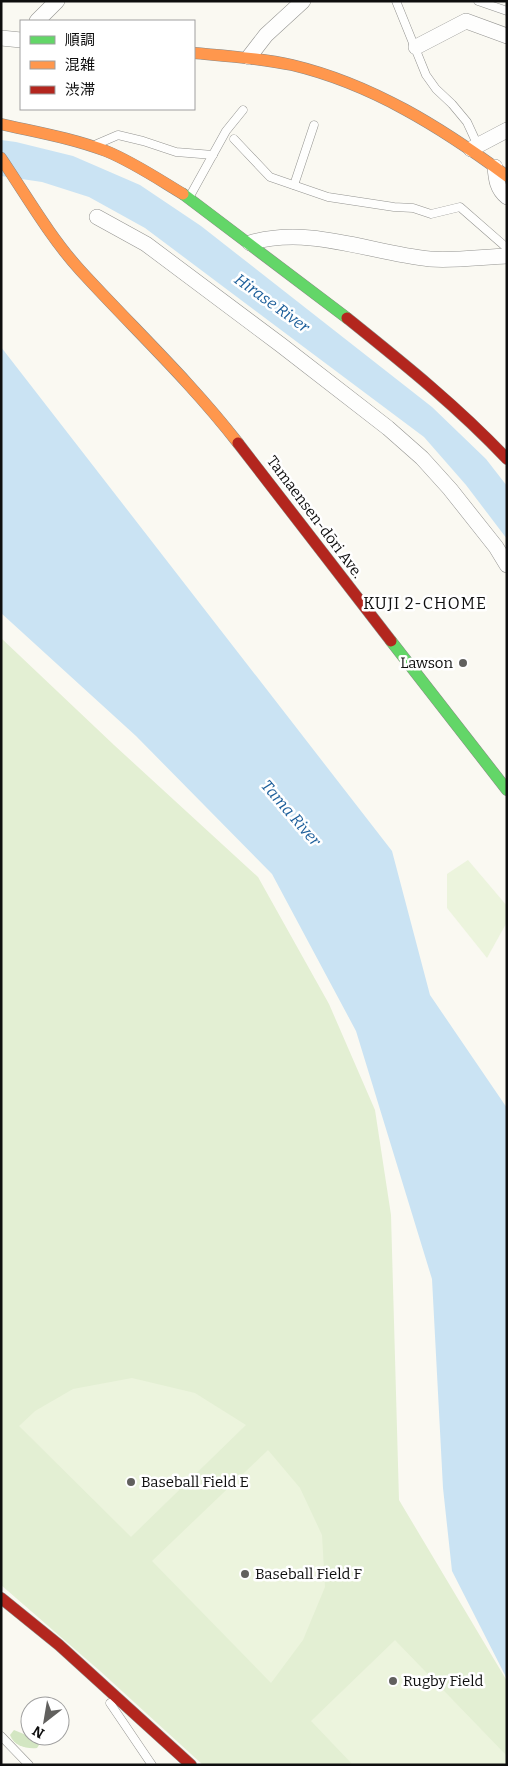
<svg xmlns="http://www.w3.org/2000/svg" width="508" height="1766" font-family="Bitter,'Noto Sans JP',serif">
  <style>
    .green { fill: #e3efd3 }
    .forest { fill: #d3e6c2 }
    .pitch { fill: #ecf4dd }
    .water { fill: #cae3f3 }
    .lines { fill: none; stroke-linecap: round; stroke-linejoin: round }
    .lane-casing { stroke: #949491; stroke-width: 9 }
    .street-casing { stroke: #949491; stroke-width: 16 }
    .fast-casing { stroke: #8b8a87; stroke-width: 12 }
    .slow-casing { stroke: #8b8a87; stroke-width: 12 }
    .jam-casing { stroke: #8b8a87; stroke-width: 12 }
    .lane { stroke: #fefefd; stroke-width: 8 }
    .street { stroke: #fefefd; stroke-width: 15 }
    .fast { stroke: #63d668; stroke-width: 11 }
    .slow { stroke: #ff974d; stroke-width: 11 }
    .jam { stroke: #b3261e; stroke-width: 11 }
    .poi-dot { fill: #61605e; stroke: #fff; stroke-width: 2 }
    .labels { text-anchor: middle; dominant-baseline: central; stroke-width: 5; stroke-linejoin: round; paint-order: stroke }
    .street-label { font-size: 15px; fill: #0e0e0e; stroke: #fff }
    .poi-label { font-size: 15px; fill: #0e0e0e; stroke: #fff; text-anchor: start }
    .water-label { font-size: 16px; font-style: italic; fill: #1c5e9a; stroke: #fff }
    .neighbourhood-label { font-size: 16px; letter-spacing: 1px; fill: #0e0e0e; stroke: #fff }
  </style>
  <rect width="100%" height="100%" fill="#faf9f2"/>
  <polygon class="green" points="1,638 114,745 258,877 329,1004 375,1110 391,1215 399,1500 507,1681 507,1765 203,1765 100,1671 1,1585"/>
  <path class="forest" d="M14 1730 31 1737 39 1745 37 1748C26 1749 14 1746 10 1735Z"/>
  <g class="pitch">
    <polygon points="468,860 507,906 507,922 487,958 447,908 447,874"/>
    <polygon points="132,1378 195,1393 246,1425 131,1537 19,1426 35,1411 73,1389"/>
    <polygon points="268,1450 300,1488 322,1535 325,1587 303,1640 271,1683 152,1561"/>
    <polygon points="395,1640 507,1756 507,1765 353,1765 311,1721"/>
  </g>
  <g class="water">
    <polygon points="1,140 16,142 73,156 140,185 201,226 432,407 486,459 507,486 507,539 466,485 424,437 145,228 89,197 42,182 1,176"/>
    <polygon points="1,347 392,851 430,995 507,1108 507,1679 452,1571 443,1488 432,1279 356,1031 272,874 136,736 1,613"/>
  </g>
  <g class="lines">
    <defs>
      <g id="lane">
        <polyline points="396,1 426,75 436,89 452,104 467,122 479,148"/>
        <polyline points="478,1 507,11"/>
        <polyline points="234,139 270,177 328,197 394,207 413,208 431,214 460,207 507,248"/>
        <polyline points="97,144 118,135 143,141 176,152 213,155"/>
        <polyline points="294,185 314,125"/>
        <polyline points="190,196 226,131 243,110"/>
        <polyline points="110,1703 152,1765"/>
        <polyline points="1,1736 29,1765"/>
      </g>
      <g id="street">
        <polyline points="37,21 57,1"/>
        <polyline points="1,38 21,40"/>
        <polyline points="416,47 466,21 507,36"/>
        <polyline points="249,57 266,35 303,1"/>
        <polyline points="471,149 507,130"/>
        <path d="M495 167C496 179 497 189 507 197"/>
        <polyline points="97,217 146,244 281,345 388,428 422,458 450,489 496,547 507,565"/>
        <path d="M250 243C309 225 371 253 430 259 453 261 483 257 507 256"/>
      </g>
      <g id="fast">
        <polyline points="183,194 347,318"/>
        <polyline points="391,641 507,790"/>
      </g>
      <g id="slow">
        <path d="M194 53C227 56 260 58 292 65 372 84 442 128 507 176"/>
        <path d="M1 124C36 132 72 138 106 151 133 162 158 179 183 194"/>
        <path d="M1 158C26 195 50 237 80 270 133 328 190 381 238 443"/>
      </g>
      <g id="jam">
        <path d="M347 318C403 363 458 407 507 459"/>
        <polyline points="238,443 391,641"/>
        <polyline points="1,1598 59,1645 191,1765"/>
      </g>
    </defs>
    <use href="#lane" class="lane-casing"/>
    <use href="#street" class="street-casing"/>
    <use href="#fast" class="fast-casing"/>
    <use href="#slow" class="slow-casing"/>
    <use href="#jam" class="jam-casing"/>
    <use href="#lane" class="lane"/>
    <use href="#street" class="street"/>
    <use href="#fast" class="fast"/>
    <use href="#slow" class="slow"/>
    <use href="#jam" class="jam"/>
  </g>
  <g class="poi-dot">
    <circle cx="463" cy="663" r="5"/>
    <circle cx="131" cy="1482" r="5"/>
    <circle cx="245" cy="1574" r="5"/>
    <circle cx="393" cy="1681" r="5"/>
  </g>
  <g class="labels">
    <g class="street-label">
      <text transform="translate(315 517) rotate(53)">Tamaensen-dōri Ave.</text>
    </g>
    <g class="poi-label">
      <text x="453" y="663" text-anchor="end">Lawson</text>
      <text x="141" y="1482">Baseball Field E</text>
      <text x="255" y="1574">Baseball Field F</text>
      <text x="403" y="1681">Rugby Field</text>
    </g>
    <g class="water-label">
      <text transform="translate(272 303) rotate(36)">Hirase River</text>
      <text transform="translate(291 813) rotate(49)">Tama River</text>
    </g>
    <g class="neighbourhood-label">
      <text x="425" y="603">KUJI 2-CHOME</text>
    </g>
  </g>
  <rect width="508" height="1766" fill="none" stroke="#0e0e0e" stroke-width="5"/>
  <rect x="20" y="20" width="175" height="90" fill="#ffffff" stroke="#9f9f9f"/>
  <rect x="30" y="36" width="25" height="8" fill="#63d668" stroke="#9f9f9f"/>
  <text x="65" y="45" font-size="15" fill="#0e0e0e">順調</text>
  <rect x="30" y="61" width="25" height="8" fill="#ff974d" stroke="#9f9f9f"/>
  <text x="65" y="70" font-size="15" fill="#0e0e0e">混雑</text>
  <rect x="30" y="86" width="25" height="8" fill="#b3261e" stroke="#9f9f9f"/>
  <text x="65" y="95" font-size="15" fill="#0e0e0e">渋滞</text>
  <g transform="translate(45 1721) rotate(211)"><circle r="24" fill="#ffffff" stroke="#9f9f9f"/>
  <path d="M0-4L9 19L0 12L-9 19Z" fill="#61605e"/>
  <text y="-8" font-size="14" font-weight="bold" text-anchor="middle" fill="#0e0e0e">N</text>
  </g>
</svg>
